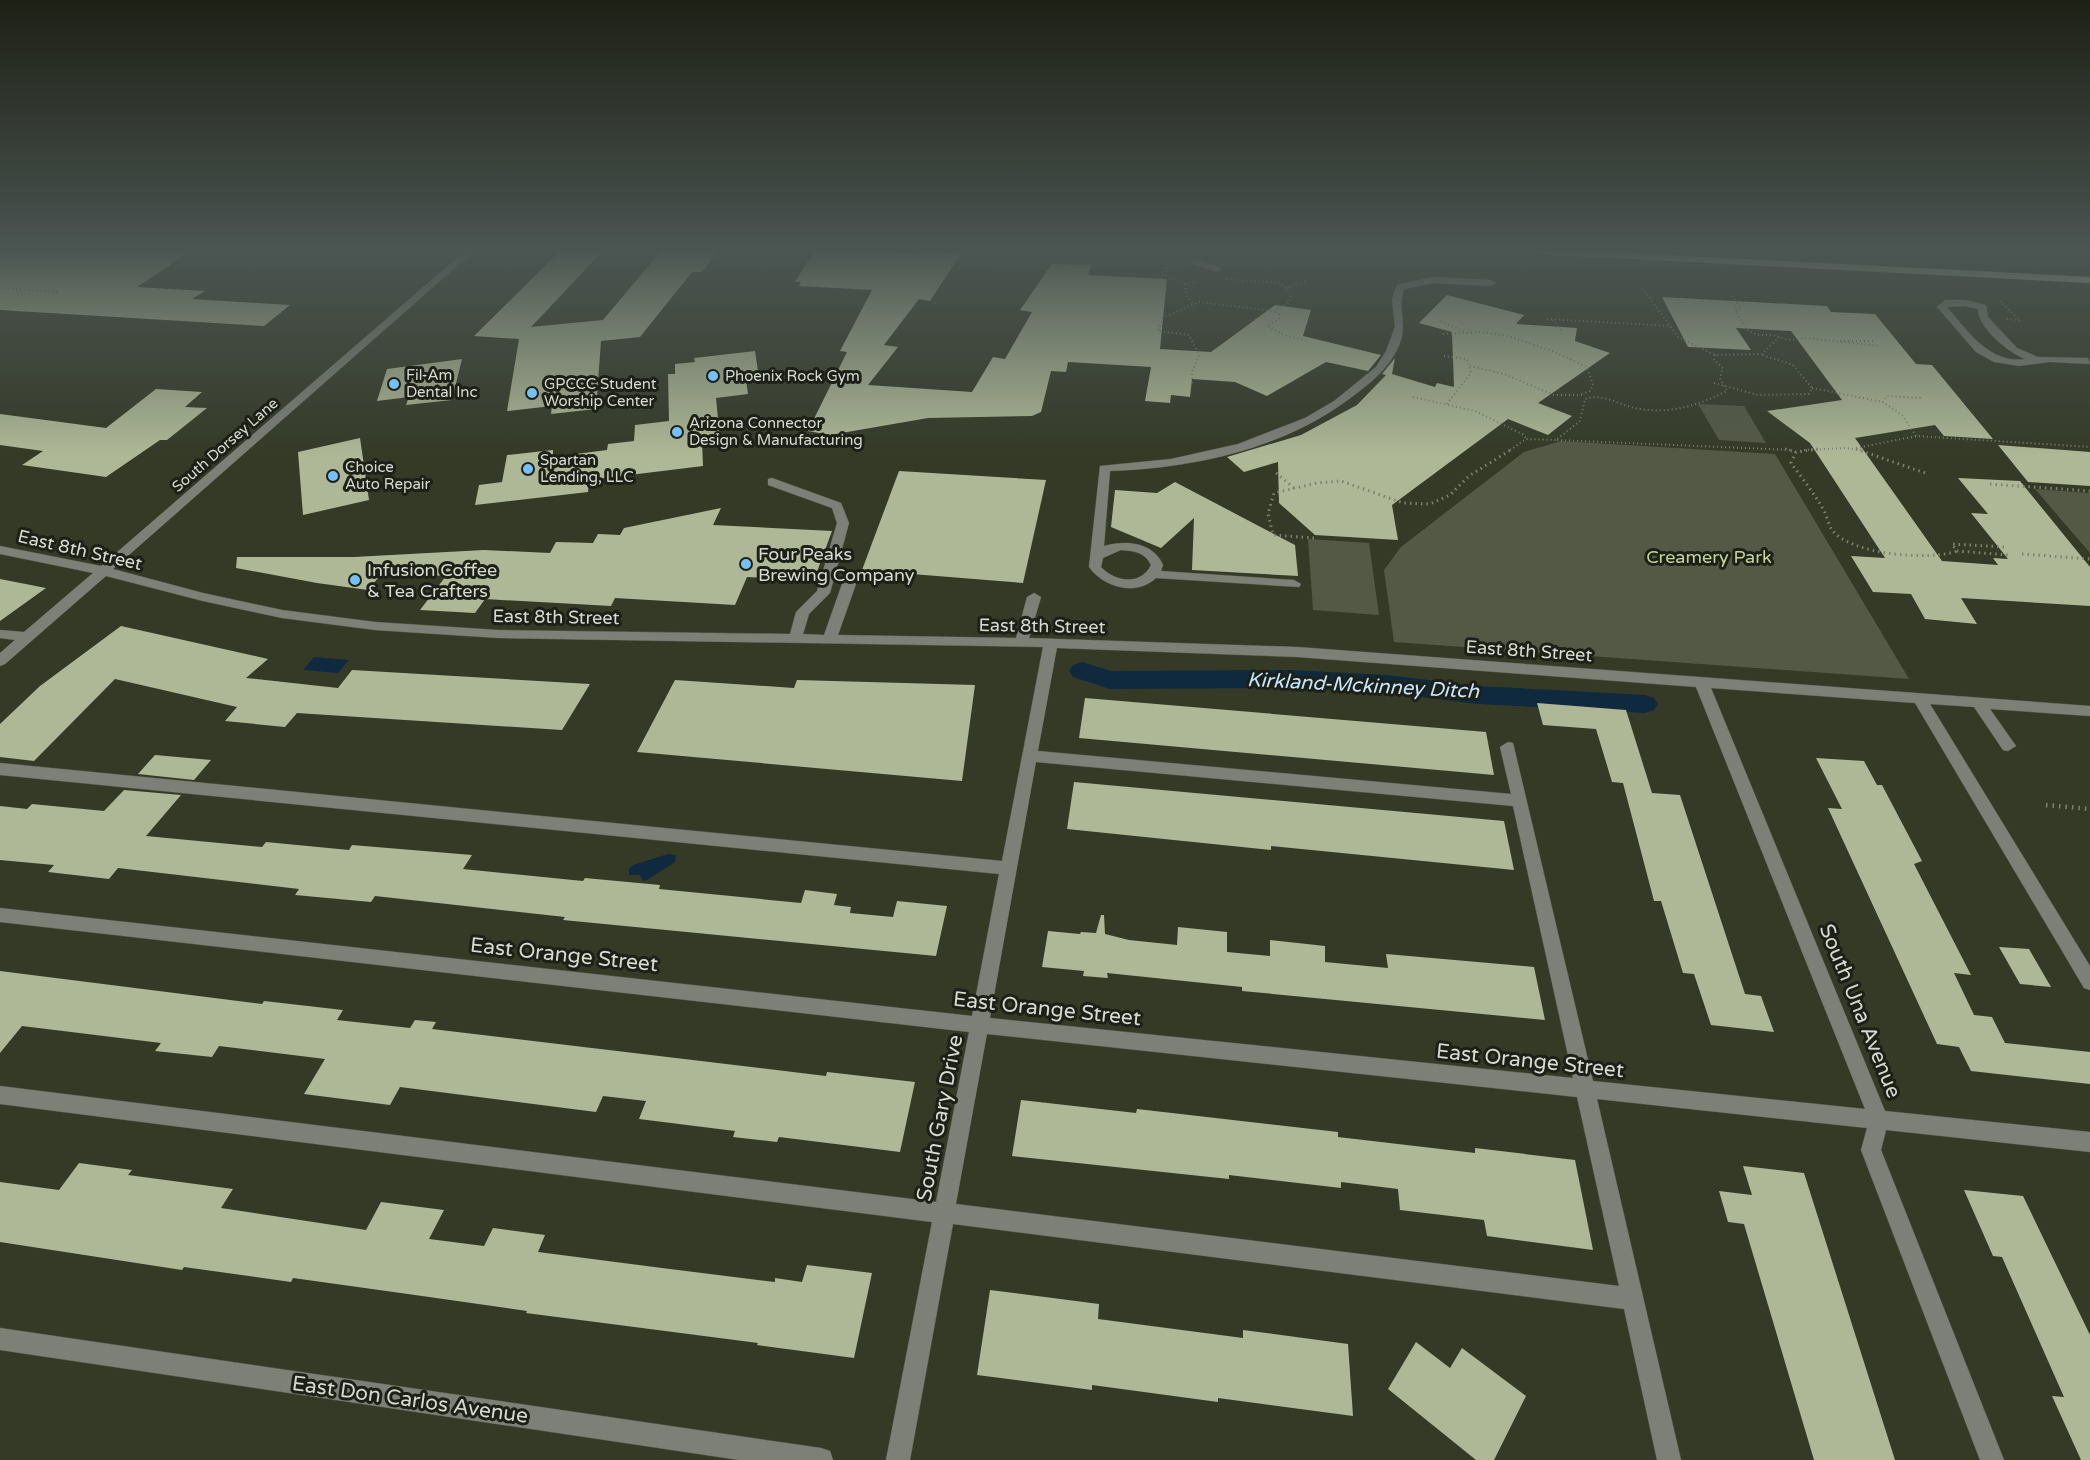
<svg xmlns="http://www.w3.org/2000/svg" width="2090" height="1460" font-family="'Varela Round',sans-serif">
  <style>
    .green { fill: #545946 }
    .water { fill: #0f2a3e }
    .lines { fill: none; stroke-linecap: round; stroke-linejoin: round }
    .canal { fill: #0f2a3e; fill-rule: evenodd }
    .building { fill: #afb896 }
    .minor-casing { stroke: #525745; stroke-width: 1 }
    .major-casing { stroke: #525745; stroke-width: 1 }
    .path-far2 { stroke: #7e8272; stroke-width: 2; stroke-dasharray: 1 3; stroke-linecap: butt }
    .path-far1 { stroke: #7e8272; stroke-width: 3; stroke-dasharray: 1.5 4; stroke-linecap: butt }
    .path { stroke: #7e8272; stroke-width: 4.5; stroke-dasharray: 1.5 5; stroke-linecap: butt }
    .minor { fill: #7d8077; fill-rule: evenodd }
    .major { fill: #c3c8b5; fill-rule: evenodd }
    .poi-dot { fill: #76c0f7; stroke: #1d2017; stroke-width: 2 }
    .labels { text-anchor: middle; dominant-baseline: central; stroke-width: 6; stroke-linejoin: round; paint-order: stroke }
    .far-poi-label { font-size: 15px; fill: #d7dacf; stroke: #1d2017; text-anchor: start }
    .far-street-label { font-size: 15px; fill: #d7dacf; stroke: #1d2017 }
    .street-label { font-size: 18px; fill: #d7dacf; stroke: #1d2017 }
    .poi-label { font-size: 18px; fill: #d7dacf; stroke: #1d2017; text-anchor: start }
    .park-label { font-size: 18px; fill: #c5d49a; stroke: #1d2017 }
    .water-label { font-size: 20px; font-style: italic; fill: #c6e5fe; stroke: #1d2017 }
    .near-street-label { font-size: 21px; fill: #d7dacf; stroke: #1d2017 }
  </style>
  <rect width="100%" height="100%" fill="#353a27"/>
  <g class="green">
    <polygon points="1698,404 1744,406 1766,443 1719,440"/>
    <polygon points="1561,441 1775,454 1909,679 1394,642 1384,570 1401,547 1524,452"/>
    <polygon points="2035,489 2090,493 2090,553"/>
    <polygon points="1308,539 1369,543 1379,615 1313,610"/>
  </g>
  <g class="water">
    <polygon points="314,657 349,660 338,673 303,670"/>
    <polygon points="668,854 676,855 675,862 647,880 643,881 640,875 629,875 629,869 633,865"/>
  </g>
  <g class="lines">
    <polygon class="canal" points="1082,662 1111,671 1293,670 1386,675 1478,686 1645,695 1654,698 1658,704 1654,710 1645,713 1478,704 1386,693 1293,688 1110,689 1073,677 1069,671 1073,665"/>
  </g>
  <g class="building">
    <polygon points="0,251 191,251 137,287 205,291 192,299 290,305 264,326 0,310"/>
    <polygon points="560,251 603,251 531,327 603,320 661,251 718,251 702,272 692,272 640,337 601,341 596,409 551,414 552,406 507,411 519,339 474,336"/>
    <polygon points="814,251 921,254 927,251 960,255 930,301 919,299 884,345 898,347 868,385 972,392 993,357 1005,359 1032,312 1020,310 1052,264 1091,265 1088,275 1167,279 1160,349 1211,352 1275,305 1311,310 1303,336 1381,355 1368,371 1326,362 1267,396 1235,382 1192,379 1190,397 1171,395 1170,403 1145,401 1151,367 1068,362 1066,372 1051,371 1041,412 1032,416 928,418 830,435 808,431 847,352 840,351 872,290 799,286 801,282 795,282"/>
    <polygon points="1447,295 1524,315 1516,324 1577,328 1575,341 1610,353 1538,403 1572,416 1548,435 1508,419 1392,505 1398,540 1315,535 1279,503 1278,462 1244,472 1227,457 1301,435 1357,405 1386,375 1382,374 1395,358 1392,374 1435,387 1437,383 1454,387 1452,332 1419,323"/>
    <polygon points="1662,297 1827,306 1831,312 1875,314 1916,364 1932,365 1993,439 1944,436 1935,425 1855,438 1942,561 1998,565 1993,558 2008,559 1971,513 1988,514 1958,478 2020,481 2090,567 2090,606 1961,598 1977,624 1925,619 1911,594 1873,592 1851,556 1885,558 1810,443 1767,411 1842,400 1791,331 1736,328 1751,350 1688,347"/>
    <polygon points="755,351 759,378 746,379 748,394 716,398 720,440 702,442 703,466 589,480 588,492 475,505 479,485 502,482 507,455 553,450 553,457 607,450 608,444 634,441 635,425 669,421 668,374 675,374 675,364 695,362 694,358"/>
    <polygon points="462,359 452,400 406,405 409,397 377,401 387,369"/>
    <polygon points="156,389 202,392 185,407 207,408 167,440 160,440 106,477 22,465 43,451 0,445 0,414 106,428"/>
    <polygon points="360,438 369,500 303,515 298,452"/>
    <polygon points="1998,445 2090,452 2090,486 2028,482"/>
    <polygon points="899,471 1046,480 1023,583 862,570"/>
    <polygon points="1175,482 1295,545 1298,576 1192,570 1194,518 1161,548 1111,527 1115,490 1157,493"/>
    <polygon points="721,508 713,525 832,531 814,580 747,577 735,605 615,598 611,606 485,599 475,613 420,610 446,576 383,572 368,590 317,583 236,568 237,557 354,557 484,550 550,553 556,542 593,543 598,534 620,535 624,528"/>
    <polygon points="0,579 46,588 0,621"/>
    <polygon points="121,626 268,659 246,678 338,688 352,670 590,684 562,730 297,713 285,727 225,721 237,707 115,679 34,761 0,757 0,724 40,686"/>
    <polygon points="675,680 794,688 797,680 975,685 962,781 637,752"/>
    <polygon points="1085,698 1486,732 1494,775 1079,738"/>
    <polygon points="1537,703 1626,710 1652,793 1680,795 1745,994 1761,996 1774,1032 1711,1025 1694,974 1683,973 1661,901 1654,901 1623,783 1612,782 1596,729 1543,725"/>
    <polygon points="155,755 211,760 194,780 138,774"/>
    <polygon points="1816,758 1864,761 1877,785 1882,785 1922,861 1914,864 1971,975 1954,973 1974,1015 1992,1017 2005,1043 2090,1052 2090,1084 1971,1071 1959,1047 1937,1044 1828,808 1842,809"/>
    <polygon points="1074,782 1504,821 1514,870 1271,846 1271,850 1067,829"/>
    <polygon points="124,790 181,795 146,836 262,847 266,842 349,850 352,845 472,855 463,869 583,881 585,878 660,885 659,889 801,903 805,890 837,894 834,905 851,907 850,913 893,917 897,901 947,906 936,956 563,920 565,917 375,896 371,902 295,895 299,889 118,868 109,879 48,872 54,865 0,860 0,806 27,809 32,804 104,811"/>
    <polygon points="1101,915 1104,915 1105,934 1129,940 1177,945 1178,927 1227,932 1227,952 1270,956 1270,940 1325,946 1325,962 1388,968 1386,954 1534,967 1545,1020 1242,991 1242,987 1107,973 1108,978 1083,976 1084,971 1042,967 1048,931 1080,934 1081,932 1096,933"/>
    <polygon points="1999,947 2029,949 2051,987 2020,984"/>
    <polygon points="0,971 262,1004 264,1001 343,1010 337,1020 410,1028 415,1020 436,1022 432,1029 826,1076 827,1072 915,1082 900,1152 779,1137 777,1142 733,1137 735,1131 639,1119 646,1101 603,1096 596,1112 400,1087 390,1105 304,1094 325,1059 219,1046 212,1057 155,1051 161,1043 22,1026 0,1053"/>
    <polygon points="1021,1100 1136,1113 1137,1109 1338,1132 1338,1137 1475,1153 1475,1148 1575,1160 1593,1250 1487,1236 1484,1220 1400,1210 1398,1189 1341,1182 1341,1188 1229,1175 1229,1179 1012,1156"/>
    <polygon points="79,1163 132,1170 128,1175 233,1189 221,1208 366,1230 381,1202 444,1210 429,1239 484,1246 493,1228 545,1235 538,1252 662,1268 775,1282 775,1278 802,1282 807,1265 872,1273 854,1358 757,1345 758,1343 526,1313 527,1311 415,1295 293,1278 291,1282 184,1267 182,1270 0,1242 0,1182 59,1190"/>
    <polygon points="1743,1166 1804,1173 1895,1460 1814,1460 1744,1224 1728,1222 1719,1191 1752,1195"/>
    <polygon points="1964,1190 2023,1196 2090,1335 2090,1460 2081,1460 2052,1396 2064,1397 2002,1257 1993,1256"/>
    <polygon points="990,1290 1099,1304 1098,1319 1243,1338 1243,1330 1348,1344 1353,1416 1218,1398 1218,1402 1092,1385 1092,1390 977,1375"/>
    <polygon points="1416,1342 1450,1368 1462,1348 1526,1396 1494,1460 1476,1460 1388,1389"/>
  </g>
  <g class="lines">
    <defs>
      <g id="minor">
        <path d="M465 251H474L113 569 203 593 282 610 375 622 498 630 790 634 796 612 817 591 837 523 832 508 768 485V479L772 478 841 503 849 523 830 593 809 614 803 634 824 635 842 584 849 580 856 584 838 635 1016 638 1027 597 1034 593 1041 597 1029 638 1297 647 2090 706V716L1990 709 2016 746 2008 751 2003 750 1974 707 1930 704 2090 966V990L2084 988 1915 703 1711 688 1885 1111 2090 1132V1152L1886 1130 1881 1150 2004 1460H1980L1861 1150 1867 1128 1597 1099 1681 1460H1657L1624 1309 953 1224 910 1460H886L932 1222 0 1104V1086L936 1202 969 1032 0 922V908L972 1016 999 874 0 775V763L1002 861 1043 647 498 638 375 630 282 618 203 601 106 576 5 664 0 666V653L15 640 0 638V630L24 632 93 573 0 554V546L101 566ZM1057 648 1297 657 1696 687 1865 1109 1593 1081 1513 743 1508 742 1500 747 1511 794 1038 751ZM1036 762 1513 806 1573 1078 990 1018ZM987 1034 1577 1097 1619 1286 956 1204Z"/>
        <polygon points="1196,259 1219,267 1221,269 1216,272 1193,264 1192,262"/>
        <path d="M1433 277 1491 280 1496 283 1491 286 1433 283 1404 289C1396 311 1410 324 1397 350 1387 369 1374 380 1357 393 1288 448 1196 468 1110 471L1104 546C1126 540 1153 542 1163 565L1161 571 1294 580 1301 584 1299 587 1156 578C1136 597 1103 587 1089 567L1100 466 1171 459 1238 444 1305 418 1334 401 1376 367 1386 351 1395 327 1392 299 1397 285ZM1121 550C1134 551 1145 552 1151 565 1141 586 1115 582 1101 567L1103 558Z"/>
        <path d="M1965 300 1986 305 1988 317 2017 348 2038 357 2088 358 2090 364 2050 362 2019 366 1994 362 1976 352 1937 307 1945 300ZM1965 306 1978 309C1978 328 2008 352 2025 359 1989 364 1968 331 1947 307Z"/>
        <polygon points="0,1328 821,1448 830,1451 833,1460 739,1460 0,1350"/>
      </g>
      <polygon id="major" points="1536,251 1593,251 2090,277 2090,283 1540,254"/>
    </defs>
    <use href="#minor" class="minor-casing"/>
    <use href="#major" class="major-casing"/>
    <g class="path-far2">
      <polyline points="956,252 954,254 963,255 961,260 1044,268"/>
      <polyline points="1176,266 1177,251"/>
      <polyline points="1126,274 1165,275 1185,284"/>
      <polyline points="1165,276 1167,265"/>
      <polyline points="1227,279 1280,283 1287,288"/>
      <polyline points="1305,282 1287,288 1291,294 1289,303 1273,311 1279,314 1279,319 1267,326 1287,336 1309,341"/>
      <polyline points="0,288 57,292"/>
      <polyline points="1645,291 1678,337 1715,355 1762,354 1779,337"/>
      <polyline points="1732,296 1741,308 1735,311 1748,330 1757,335 1773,335 1788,340 1807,338 1879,346"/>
      <polyline points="2000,301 2020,320 2007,319"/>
      <polyline points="1192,303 1186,295 1185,284 1199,281"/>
      <polyline points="1547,319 1670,326"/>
      <polyline points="1553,320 1562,331"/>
      <polyline points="1441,321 1467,333"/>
      <polyline points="1443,334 1480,332 1508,336 1552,351 1587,367 1593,385 1590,391 1582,394"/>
      <polyline points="1840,341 1875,341"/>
      <path d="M1715 355 1714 360 1723 368 1720 378 1727 391C1699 405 1671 414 1640 409 1622 407 1603 392 1585 399L1580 421 1556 440 1792 450"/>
      <polyline points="1444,356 1467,359 1471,373 1446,405"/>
      <polyline points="1470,366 1504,374 1554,395 1582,395"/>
      <polyline points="1192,383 1192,372 1199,355 1189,335 1158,331 1163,318 1199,302 1273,311"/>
      <polyline points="1714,383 1758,395 1809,394 1812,388 1793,365 1762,355"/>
      <polyline points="1812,388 1883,402"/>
      <polyline points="1413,397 1475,411 1524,435 1526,439"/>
      <polyline points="1916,436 1902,415 1883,402 1887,396 1922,398"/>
      <polyline points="1856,448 1917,436 2090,447"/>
      <polyline points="1510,450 1526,439 1556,440"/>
      <polyline points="1804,450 1845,448 1861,450"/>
    </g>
    <g class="path-far1">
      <polyline points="1785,449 1796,452"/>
      <path d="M1818 449 1796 452 1791 463C1802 478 1814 493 1823 509 1827 515 1828 524 1832 530 1851 555 1930 561 1957 551"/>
      <polyline points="1856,449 1928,474"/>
      <polyline points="1276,473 1294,488"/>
      <polyline points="1990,484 2090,491"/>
      <polyline points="1314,538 1273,535 1268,514 1274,493 1317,483 1341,481 1403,503 1430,504 1450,495 1469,476 1512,449"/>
      <polyline points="2004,547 1952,544 1957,551 2008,555"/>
      <polyline points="2022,554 2090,559"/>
    </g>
    <polyline class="path" points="2046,805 2090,809"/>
    <use href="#minor" class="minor"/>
    <use href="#major" class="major"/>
  </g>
  <linearGradient id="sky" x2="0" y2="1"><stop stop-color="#1d2015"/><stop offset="0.55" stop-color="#4b5552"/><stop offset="1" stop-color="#4b5552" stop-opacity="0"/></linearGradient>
  <rect width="2090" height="456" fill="url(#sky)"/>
  <g class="poi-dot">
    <circle cx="713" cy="376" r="6"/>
    <circle cx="394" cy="384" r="6"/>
    <circle cx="532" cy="393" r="6"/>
    <circle cx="677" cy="432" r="6"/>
    <circle cx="528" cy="469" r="6"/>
    <circle cx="333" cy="476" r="6"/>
    <circle cx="746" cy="564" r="6"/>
    <circle cx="355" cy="580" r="6"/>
  </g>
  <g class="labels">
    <g class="far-poi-label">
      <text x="406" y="375">Fil-Am<tspan x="406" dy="17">Dental Inc</tspan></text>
      <text x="725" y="376">Phoenix Rock Gym</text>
      <text x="544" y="384">GPCCC Student<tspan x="544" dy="17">Worship Center</tspan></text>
      <text x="689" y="423">Arizona Connector<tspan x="689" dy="17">Design &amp; Manufacturing</tspan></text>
      <text x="540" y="460">Spartan<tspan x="540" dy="17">Lending, LLC</tspan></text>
      <text x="345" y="467">Choice<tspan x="345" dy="17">Auto Repair</tspan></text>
    </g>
    <g class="far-street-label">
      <text transform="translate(225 445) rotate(-41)">South Dorsey Lane</text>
    </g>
    <g class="street-label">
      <text transform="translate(80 550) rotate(13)">East 8th Street</text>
      <text transform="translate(556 617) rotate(1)">East 8th Street</text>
      <text transform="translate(1042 626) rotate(1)">East 8th Street</text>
      <text transform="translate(1529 651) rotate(4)">East 8th Street</text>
    </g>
    <g class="poi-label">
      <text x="758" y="554">Four Peaks<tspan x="758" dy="21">Brewing Company</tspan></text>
      <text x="367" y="570">Infusion Coffee<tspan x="367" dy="21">&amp; Tea Crafters</tspan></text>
    </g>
    <g class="park-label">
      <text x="1709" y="557">Creamery Park</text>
    </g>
    <g class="water-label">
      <text transform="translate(1363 686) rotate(3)">Kirkland-Mckinney Ditch</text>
    </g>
    <g class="near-street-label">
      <text transform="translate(564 955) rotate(6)">East Orange Street</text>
      <text transform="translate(1047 1009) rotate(6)">East Orange Street</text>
      <text transform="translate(1860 1011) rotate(68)">South Una Avenue</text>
      <text transform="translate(1530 1061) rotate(6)">East Orange Street</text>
      <text transform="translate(940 1118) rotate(-79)">South Gary Drive</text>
      <text transform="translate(410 1400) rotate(8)">East Don Carlos Avenue</text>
    </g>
  </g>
</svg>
